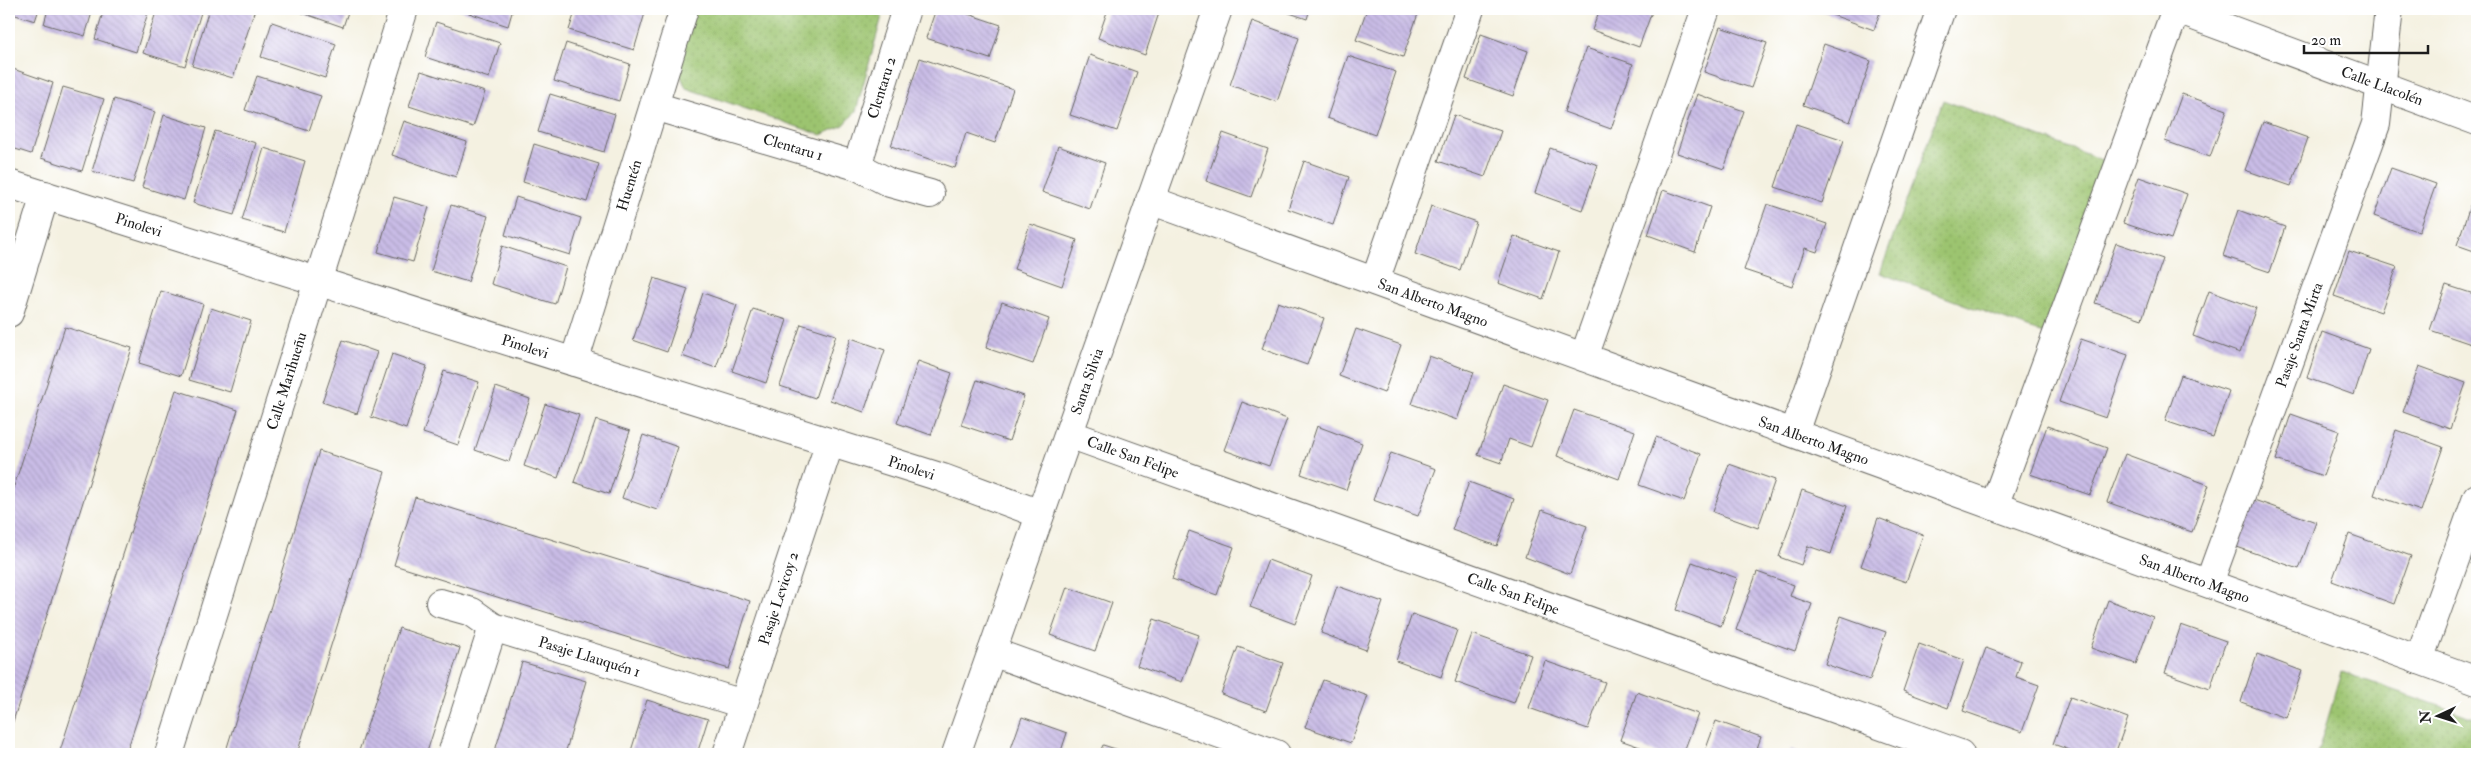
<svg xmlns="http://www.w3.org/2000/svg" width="2486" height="763" font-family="'IM FELL Double Pica',serif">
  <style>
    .park { fill: url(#park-dots); stroke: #5c7046 }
    .building { fill: url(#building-back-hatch) }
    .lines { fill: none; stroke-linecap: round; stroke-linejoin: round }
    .minor-casing { stroke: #686761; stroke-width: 30 }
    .minor { stroke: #fff; stroke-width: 28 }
    .labels { text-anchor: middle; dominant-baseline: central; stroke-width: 4; stroke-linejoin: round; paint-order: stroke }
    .street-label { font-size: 15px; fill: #1c1c1c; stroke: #fff }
  </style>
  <defs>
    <pattern id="park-dots" width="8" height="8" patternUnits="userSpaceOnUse" patternTransform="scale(1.25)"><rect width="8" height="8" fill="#9cc46f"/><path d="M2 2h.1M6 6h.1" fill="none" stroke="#86a860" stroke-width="1.8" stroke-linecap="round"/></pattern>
    <pattern id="building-back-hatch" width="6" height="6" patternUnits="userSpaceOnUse" patternTransform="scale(1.25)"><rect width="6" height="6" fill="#c9bce6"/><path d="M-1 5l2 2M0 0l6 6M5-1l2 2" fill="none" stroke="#aca1c5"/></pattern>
  </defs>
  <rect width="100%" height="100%" fill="#fff"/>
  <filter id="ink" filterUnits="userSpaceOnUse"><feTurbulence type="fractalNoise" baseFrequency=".02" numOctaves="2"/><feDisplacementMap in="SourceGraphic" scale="10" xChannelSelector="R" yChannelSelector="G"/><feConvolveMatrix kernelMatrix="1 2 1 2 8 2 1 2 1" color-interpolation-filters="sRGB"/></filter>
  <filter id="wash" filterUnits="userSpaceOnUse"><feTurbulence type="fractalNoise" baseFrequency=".0096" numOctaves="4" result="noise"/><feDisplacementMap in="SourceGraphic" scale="20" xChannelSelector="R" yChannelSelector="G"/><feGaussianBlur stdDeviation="1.12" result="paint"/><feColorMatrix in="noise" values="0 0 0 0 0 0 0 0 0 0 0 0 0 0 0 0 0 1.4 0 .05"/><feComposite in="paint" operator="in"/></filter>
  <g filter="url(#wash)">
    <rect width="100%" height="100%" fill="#f4f1e1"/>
    <g class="park">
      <polygon points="695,9 884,9 856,111 844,125 821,135 686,88 677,67"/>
      <polygon points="1943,100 2107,162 2044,334 1880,273"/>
      <polygon points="2342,672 2477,719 2477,754 2317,754"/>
    </g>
    <g id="blocks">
      <g class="building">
        <polygon points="9,9 39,9 35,21 9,13"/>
        <polygon points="48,9 93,9 85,36 44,24"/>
        <polygon points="104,9 149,9 136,52 95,39"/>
        <polygon points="157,9 202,9 185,66 143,53"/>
        <polygon points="209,9 255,9 233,78 192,66"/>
        <polygon points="291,9 349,9 343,27"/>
        <polygon points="457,9 513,9 508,26"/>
        <polygon points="576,9 633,9 645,13 634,50 569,30"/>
        <polygon points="936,9 953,9 1001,25 990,59 926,38"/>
        <polygon points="1108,9 1160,10 1145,55 1098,38"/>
        <polygon points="1278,9 1310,9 1307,19"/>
        <polygon points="1367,9 1413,9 1419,11 1403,57 1356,40"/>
        <polygon points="1600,9 1653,9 1639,47 1592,30"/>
        <polygon points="1816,9 1881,9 1874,30"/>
        <polygon points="1252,21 1299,38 1277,102 1230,85"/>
        <polygon points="272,22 336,44 325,78 261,57"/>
        <polygon points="436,22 500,43 489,78 425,57"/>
        <polygon points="1720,27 1767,43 1751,88 1704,72"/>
        <polygon points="1481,34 1528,51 1513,96 1466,79"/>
        <polygon points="566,43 630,64 619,101 554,81"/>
        <polygon points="1824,44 1871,61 1850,122 1803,105"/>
        <polygon points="1586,48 1633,64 1611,129 1564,112"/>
        <polygon points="1090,55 1137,72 1117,131 1070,115"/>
        <polygon points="1348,56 1396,72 1375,135 1327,118"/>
        <polygon points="920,58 1013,89 995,143 966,133 955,168 891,146"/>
        <polygon points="13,69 53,83 31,154 9,147 9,82"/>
        <polygon points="421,71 485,92 473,127 409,106"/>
        <polygon points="257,76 321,96 309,131 245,110"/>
        <polygon points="63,87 104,99 82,171 41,158"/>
        <polygon points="550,94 615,114 604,152 538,132"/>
        <polygon points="1697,94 1744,111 1724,169 1677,153"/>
        <polygon points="2182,94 2227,110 2210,157 2165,141"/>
        <polygon points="114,99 155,112 133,183 92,171"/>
        <polygon points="164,115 206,128 184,200 142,187"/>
        <polygon points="1454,115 1501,131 1485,177 1438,161"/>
        <polygon points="404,121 467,142 456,177 392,155"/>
        <polygon points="2263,122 2308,138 2291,186 2245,170"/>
        <polygon points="1796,124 1844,140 1822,203 1775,187"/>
        <polygon points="215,131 256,143 234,215 193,203"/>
        <polygon points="1223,133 1268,149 1251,197 1206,181"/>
        <polygon points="534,144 599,164 587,202 523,182"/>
        <polygon points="1058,146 1105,163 1090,209 1042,192"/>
        <polygon points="264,148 305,161 284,232 242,220"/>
        <polygon points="1550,148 1598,165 1582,210 1535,193"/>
        <polygon points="1304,161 1349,177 1333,225 1288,209"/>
        <polygon points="2391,168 2436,184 2419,232 2374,216"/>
        <polygon points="2139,177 2187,194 2171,239 2123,223"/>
        <polygon points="1663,190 1710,207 1695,252 1648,235"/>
        <polygon points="394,197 429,207 413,262 378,252"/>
        <polygon points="516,197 581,218 570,255 505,235"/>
        <polygon points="2473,197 2477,199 2477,252 2457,245"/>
        <polygon points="1767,204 1827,224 1817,252 1805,248 1792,286 1744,270"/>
        <polygon points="451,205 488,216 468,282 431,271"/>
        <polygon points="1431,206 1476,222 1460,270 1415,254"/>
        <polygon points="2238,210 2285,227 2270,272 2223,256"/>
        <polygon points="1030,224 1077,240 1062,286 1014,269"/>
        <polygon points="1514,236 1559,252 1543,299 1498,283"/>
        <polygon points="2116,243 2163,259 2142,319 2095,303"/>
        <polygon points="502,246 566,267 555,304 491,284"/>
        <polygon points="2349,251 2397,267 2381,312 2334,296"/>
        <polygon points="654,278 688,289 667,352 633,340"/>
        <polygon points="2446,285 2477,295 2477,346 2430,330"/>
        <polygon points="161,291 203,304 181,376 139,363"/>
        <polygon points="2209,291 2256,308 2240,353 2193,336"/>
        <polygon points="703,293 737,305 716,368 682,356"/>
        <polygon points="1002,302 1049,319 1033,364 986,348"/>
        <polygon points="1278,302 1324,318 1307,365 1262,349"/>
        <polygon points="211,308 251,321 230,392 189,380"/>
        <polygon points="753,309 787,320 766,383 732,371"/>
        <polygon points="801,324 836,335 815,398 780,386"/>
        <polygon points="65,327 132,348 9,734 9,502"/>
        <polygon points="1356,329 1401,345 1384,393 1339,376"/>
        <polygon points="2322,332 2369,349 2354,395 2307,378"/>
        <polygon points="851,338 885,350 864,412 830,400"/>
        <polygon points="2081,339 2128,355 2106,418 2059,402"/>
        <polygon points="343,340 377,352 357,414 322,402"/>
        <polygon points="392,354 427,366 406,429 371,417"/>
        <polygon points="1429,356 1474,372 1457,420 1412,404"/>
        <polygon points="918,361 952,373 931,435 897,423"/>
        <polygon points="2419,366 2466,383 2450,429 2403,412"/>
        <polygon points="444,371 479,382 458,445 423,433"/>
        <polygon points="2181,375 2229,391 2213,437 2165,421"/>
        <polygon points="977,380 1024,396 1009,441 961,425"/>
        <polygon points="1503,384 1548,400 1531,447 1509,439 1501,463 1478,455"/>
        <polygon points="496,387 530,399 509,462 475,450"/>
        <polygon points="176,390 238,410 189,561 126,754 59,754"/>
        <polygon points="1242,402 1287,419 1269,466 1224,450"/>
        <polygon points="545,404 579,415 558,478 524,466"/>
        <polygon points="1574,410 1635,431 1619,479 1557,456"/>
        <polygon points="2291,414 2339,431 2323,476 2276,460"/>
        <polygon points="596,420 630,431 609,494 574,482"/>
        <polygon points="1317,426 1362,443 1346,490 1301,474"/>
        <polygon points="2047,426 2107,448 2090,495 2030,474"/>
        <polygon points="2396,430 2443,447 2421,511 2374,495"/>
        <polygon points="643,435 678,447 657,510 622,498"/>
        <polygon points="1656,437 1701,454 1684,501 1639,485"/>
        <polygon points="319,451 385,472 370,521 297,754 225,754"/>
        <polygon points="1391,453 1436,469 1418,516 1373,500"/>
        <polygon points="2125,454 2209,485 2192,532 2107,502"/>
        <polygon points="1729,464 1775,480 1758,528 1713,512"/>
        <polygon points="1469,482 1514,499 1497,546 1452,530"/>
        <polygon points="1802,490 1847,506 1831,554 1808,546 1801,565 1779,557"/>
        <polygon points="415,497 750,601 729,669 394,565"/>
        <polygon points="2254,500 2316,522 2299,569 2237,547"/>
        <polygon points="1542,510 1587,526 1570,574 1525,557"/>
        <polygon points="1878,518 1923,535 1906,582 1861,566"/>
        <polygon points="1189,531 1234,547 1217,595 1172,579"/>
        <polygon points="2349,534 2411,556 2394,604 2332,581"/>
        <polygon points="1268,560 1312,576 1295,624 1250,607"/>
        <polygon points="1692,562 1737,578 1721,626 1676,610"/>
        <polygon points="1757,572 1794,585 1790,596 1812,604 1795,651 1736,630"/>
        <polygon points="1337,586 1383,602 1366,650 1321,633"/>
        <polygon points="1067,587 1112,603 1095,651 1050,635"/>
        <polygon points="2108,600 2153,617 2136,664 2091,648"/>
        <polygon points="1412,614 1457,630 1441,677 1396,661"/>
        <polygon points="1841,616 1886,632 1870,680 1825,664"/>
        <polygon points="1154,619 1199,635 1182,682 1137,666"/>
        <polygon points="2181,625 2226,641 2210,689 2165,673"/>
        <polygon points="399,628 460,648 428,749 426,754 358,754"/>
        <polygon points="1472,634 1531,655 1514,703 1455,682"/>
        <polygon points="1919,644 1964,660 1948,708 1903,691"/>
        <polygon points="1238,647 1283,663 1266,711 1221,694"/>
        <polygon points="1986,648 2021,661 2016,677 2039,685 2022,732 1963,711"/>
        <polygon points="2257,654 2302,671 2286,718 2241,702"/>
        <polygon points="1545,661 1605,682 1588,729 1529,708"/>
        <polygon points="522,662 586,681 565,754 494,754"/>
        <polygon points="1323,680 1368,696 1351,743 1305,727"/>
        <polygon points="1637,692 1698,714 1683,754 1660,754 1620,740"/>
        <polygon points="2070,697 2128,718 2115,754 2081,754 2053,744"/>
        <polygon points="647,700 708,719 697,754 630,754"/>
        <polygon points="1022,717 1067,733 1060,754 1009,754"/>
        <polygon points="1716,721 1761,737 1755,754 1704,754"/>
        <polygon points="1103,745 1125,752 1130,754 1099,754"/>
        <polygon points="1791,749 1805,754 1789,754"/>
      </g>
    </g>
  </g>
  <g filter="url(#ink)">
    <use href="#blocks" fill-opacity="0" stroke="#686761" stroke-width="1"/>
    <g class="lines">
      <defs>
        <g id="minor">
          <path id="s1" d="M2175 9 2477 121"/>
          <path id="s2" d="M654 106 857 166 890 183 930 194"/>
          <path id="s3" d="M857 166 906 9"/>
          <path id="s4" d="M9 184 943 478 1040 514"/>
          <path id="s5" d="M1150 200 2477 681"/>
          <polyline points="1375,281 1470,9"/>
          <polyline points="9,313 45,195"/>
          <polyline points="1584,357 1706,9"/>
          <path id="s6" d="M574 362 684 9"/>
          <polyline points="1794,433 1941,9"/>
          <path id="s7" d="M1069 434 1960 754"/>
          <polyline points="1994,506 2176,9"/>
          <path id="s8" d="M2209 583 2376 124 2389 9"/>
          <path id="s9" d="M440 603 472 612 493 627 743 704"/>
          <polyline points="992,652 1276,754"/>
          <polyline points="2419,660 2477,498"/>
          <path id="s10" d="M169 754 404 9"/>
          <polyline points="452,754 493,627"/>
          <path id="s11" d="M727 754 830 442"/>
          <path id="s12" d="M956 754 1218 9"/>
        </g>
      </defs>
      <use href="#minor" class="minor-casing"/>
      <use href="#minor" class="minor"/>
    </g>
  </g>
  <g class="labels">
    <g class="street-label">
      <text stroke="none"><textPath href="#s1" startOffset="221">Calle Llacolén</textPath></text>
      <text stroke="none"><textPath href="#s3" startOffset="82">Clentaru 2</textPath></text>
      <text stroke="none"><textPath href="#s2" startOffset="145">Clentaru 1</textPath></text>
      <text stroke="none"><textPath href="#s6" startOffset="185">Huentén</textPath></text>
      <text stroke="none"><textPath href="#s4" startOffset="136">Pinolevi</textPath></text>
      <text stroke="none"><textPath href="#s5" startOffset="301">San Alberto Magno</textPath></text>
      <text stroke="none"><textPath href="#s8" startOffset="264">Pasaje Santa Mirta</textPath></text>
      <text stroke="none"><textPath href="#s4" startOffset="541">Pinolevi</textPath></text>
      <text stroke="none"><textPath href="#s10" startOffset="391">Calle Marihueñu</textPath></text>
      <text stroke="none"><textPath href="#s12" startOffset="395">Santa Silvia</textPath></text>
      <text stroke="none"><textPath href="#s5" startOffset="706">San Alberto Magno</textPath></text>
      <text stroke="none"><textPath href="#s7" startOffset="68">Calle San Felipe</textPath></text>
      <text stroke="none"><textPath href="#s4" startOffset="946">Pinolevi</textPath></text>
      <text stroke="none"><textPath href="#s5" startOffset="1111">San Alberto Magno</textPath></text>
      <text stroke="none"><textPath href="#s7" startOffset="472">Calle San Felipe</textPath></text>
      <text stroke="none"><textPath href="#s11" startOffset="164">Pasaje Levicoy 2</textPath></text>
      <text stroke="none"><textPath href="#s9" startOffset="160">Pasaje Llauquén 1</textPath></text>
    </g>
  </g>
  <rect width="2486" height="763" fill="none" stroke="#fff" stroke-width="30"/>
  <g transform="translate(2438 716) rotate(266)" stroke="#ffffff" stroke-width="4" paint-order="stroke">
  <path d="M0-4L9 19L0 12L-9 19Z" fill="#1c1c1c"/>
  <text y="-8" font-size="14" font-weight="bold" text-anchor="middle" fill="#1c1c1c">N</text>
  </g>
  <path d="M2304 45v8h124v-8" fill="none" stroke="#1c1c1c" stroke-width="2.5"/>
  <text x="2311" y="45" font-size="15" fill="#1c1c1c" stroke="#ffffff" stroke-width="4" paint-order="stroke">20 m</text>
</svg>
